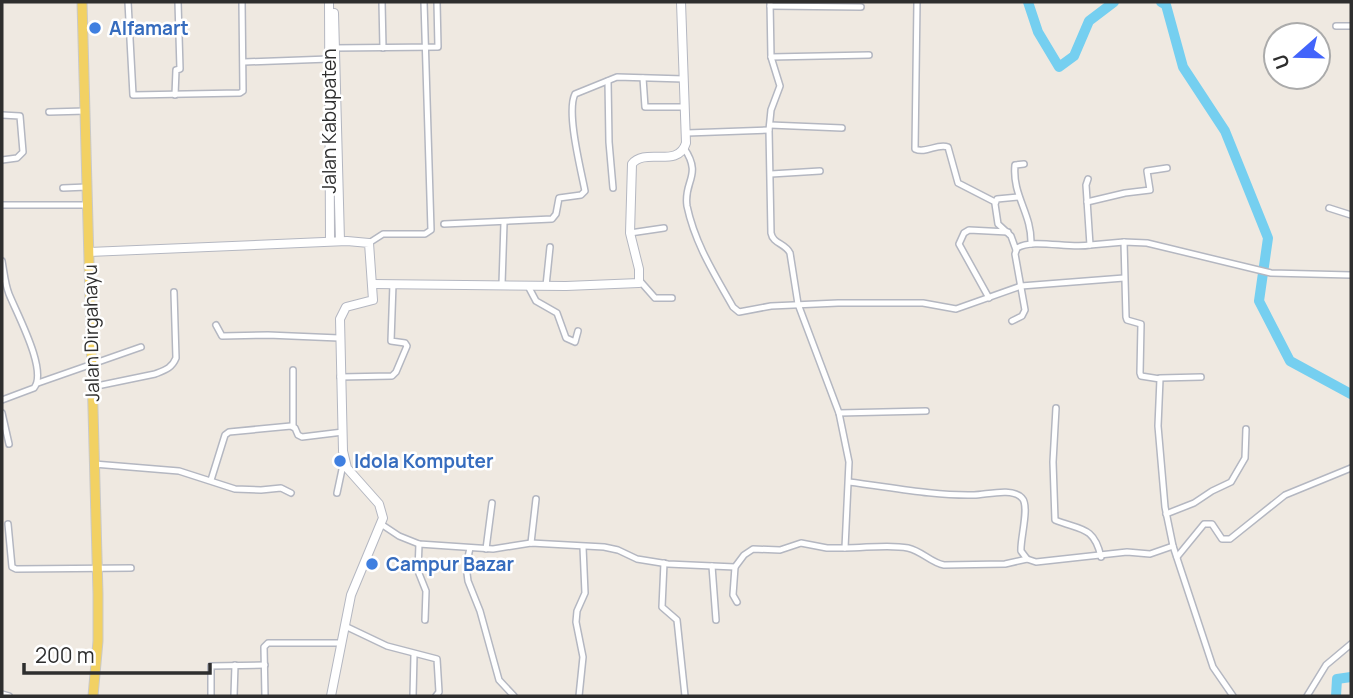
<svg xmlns="http://www.w3.org/2000/svg" width="1353" height="698" font-family="Manrope,sans-serif">
  <style>
    .lines { fill: none; stroke-linecap: round; stroke-linejoin: round }
    .river { stroke: #75cff0; stroke-width: 10 }
    .street-casing { stroke: #b4b7c1; stroke-width: 8 }
    .secondary-casing { stroke: #b4b7c1; stroke-width: 10 }
    .primary-casing { stroke: #c9c9c9; stroke-width: 11 }
    .street { stroke: #fff; stroke-width: 5 }
    .secondary { stroke: #fff; stroke-width: 8 }
    .primary { stroke: #f2d163; stroke-width: 9 }
    .shop-dot { fill: #3f7fe0; stroke: #fff; stroke-width: 2.5 }
    .labels { text-anchor: middle; dominant-baseline: central; stroke-width: 5; stroke-linejoin: round; paint-order: stroke }
    .shop-label { font-size: 19px; font-weight: bold; fill: #366cbe; stroke: #fff; text-anchor: start }
    .street-label { font-size: 19px; fill: #2e2e2e; stroke: #fff }
  </style>
  <rect width="100%" height="100%" fill="#efe9e1"/>
  <g class="lines">
    <g class="river">
      <polyline points="1028,2 1038,32 1059,67 1074,56 1089,21 1114,2"/>
      <polyline points="1161,2 1166,5 1183,67 1225,131 1268,238 1259,301 1290,361 1351,394"/>
      <polyline points="1336,696 1337,679 1351,677"/>
    </g>
    <defs>
      <g id="street">
        <polyline points="128,2 133,95 240,93 243,91 242,2"/>
        <polyline points="382,2 383,48"/>
        <path d="M917 2 915 149C926 154 937 143 948 147L958 183 995 202"/>
        <polyline points="770,6 861,7"/>
        <polyline points="1336,26 1351,26"/>
        <polyline points="333,48 438,47 437,2"/>
        <polyline points="771,57 869,55"/>
        <polyline points="244,62 329,59"/>
        <polyline points="643,78 645,107 685,107"/>
        <polyline points="608,81 609,142 613,188"/>
        <polyline points="175,95 176,70 180,69 178,2"/>
        <polyline points="49,112 86,111"/>
        <polyline points="2,115 20,116 23,152 17,158 2,160"/>
        <polyline points="770,125 842,128"/>
        <polyline points="687,133 769,130"/>
        <path d="M684 148C703 176 683 181 687 206 695 244 715 275 733 307L739 312 771 306 838 303H923L956 309 1021 286 1124 278"/>
        <path d="M1024 164 1015 165C1012 196 1032 213 1031 244"/>
        <polyline points="771,174 820,171"/>
        <polyline points="63,188 87,187"/>
        <polyline points="1087,202 1125,193 1150,190 1147,171 1167,168"/>
        <polyline points="2,205 88,205"/>
        <polyline points="1329,208 1351,215"/>
        <path d="M444 224 552 219 556 214 559 198 581 195 585 191C581 170 566 112 575 94L617 77 684 79"/>
        <polyline points="630,233 664,228"/>
        <polyline points="1124,242 1126,317 1127,320 1141,324 1140,373 1141,376 1160,379 1158,426 1165,507 1173,546 1213,667 1233,696"/>
        <polyline points="369,243 383,234 425,234 431,230 424,2"/>
        <polyline points="1090,245 1124,242 1147,243 1271,273 1351,275"/>
        <polyline points="1016,250 1011,236 998,224 995,204 997,199 1019,197"/>
        <path d="M2 261C4 272 5 284 9 294 17 314 48 371 34 388L2 400"/>
        <polyline points="640,281 655,298 672,298"/>
        <polyline points="502,284 504,223"/>
        <polyline points="528,286 536,301 557,313 566,338 575,342 578,331"/>
        <polyline points="546,286 550,247"/>
        <polyline points="989,298 959,244 964,233 969,230 1008,232"/>
        <path d="M1012 321 1022 316 1025 310 1015 254 1017 248C1033 238 1069 249 1090 245L1086 185 1088 179"/>
        <polyline points="216,325 222,336 268,335 339,338"/>
        <polyline points="293,370 293,427"/>
        <polyline points="340,377 392,376 396,372 407,346 405,343 391,341 393,284"/>
        <polyline points="1160,378 1201,377"/>
        <polyline points="38,383 141,347"/>
        <path d="M92 387 155 374C165 370 172 368 176 358L174 292"/>
        <path d="M1056 408 1053 462 1055 520C1079 530 1094 525 1101 557"/>
        <polyline points="2,413 9,444"/>
        <polyline points="839,413 926,411"/>
        <polyline points="94,464 179,471 235,489 261,490 281,488 291,493"/>
        <polyline points="211,480 225,435 229,432 291,426 295,428 298,435 302,437 343,432"/>
        <path d="M849 482C890 487 933 496 974 495 986 495 1012 487 1022 498 1030 506 1020 539 1021 551L1027 559 1036 562 1127 552 1150 554 1173 546"/>
        <polyline points="337,493 344,460"/>
        <polyline points="1166,514 1194,503 1212,491 1231,482 1245,458 1246,429"/>
        <polyline points="8,524 12,567 16,569 131,568"/>
        <path d="M381 524 399 536 419 544 493 549 531 543 604 547 618 550 637 559 668 564 735 567 744 555 753 549 780 550 801 543 827 548H845L849 462 839 413 798 304 790 253C785 243 773 244 771 233L769 130 771 110 780 86 771 57 770 2"/>
        <polyline points="531,543 536,499"/>
        <polyline points="419,544 418,571 426,591 425,620"/>
        <polyline points="470,548 466,566 468,581 480,611 499,680 514,696"/>
        <path d="M845 548C866 548 889 544 908 548 922 551 931 563 944 565L1005 564 1027 559"/>
        <polyline points="486,549 492,503"/>
        <polyline points="1177,557 1204,524 1212,524 1222,539 1230,539 1285,495 1351,468"/>
        <polyline points="664,563 662,607 677,620 685,696"/>
        <polyline points="712,566 716,620"/>
        <polyline points="735,567 733,595 737,602"/>
        <polyline points="345,626 387,646 437,659 439,692 436,696"/>
        <polyline points="2,694 9,696"/>
        <polyline points="211,696 211,666 265,665"/>
        <polyline points="234,696 235,665"/>
        <polyline points="265,696 264,647 268,643 342,643"/>
        <polyline points="413,696 414,655"/>
        <polyline points="579,696 583,657 576,622 577,611 585,593 583,547"/>
        <polyline points="1307,696 1326,665 1351,644"/>
      </g>
      <g id="secondary">
        <polyline points="329,2 330,241"/>
        <polyline points="334,13 340,241"/>
        <polyline points="89,252 347,241 369,243 373,300 346,307 340,319 343,451 347,468 379,504 383,518 351,595 331,696"/>
        <path d="M373 284 566 286 639 283V269L630 233 632 164C645 147 678 169 686 143L681 2"/>
      </g>
      <polyline id="primary" points="82,2 98,594 98,641 93,696"/>
    </defs>
    <use href="#street" class="street-casing"/>
    <use href="#secondary" class="secondary-casing"/>
    <use href="#primary" class="primary-casing"/>
    <use href="#street" class="street"/>
    <use href="#secondary" class="secondary"/>
    <use href="#primary" class="primary"/>
  </g>
  <g class="shop-dot">
    <circle cx="95" cy="28" r="7"/>
    <circle cx="340" cy="461" r="7"/>
    <circle cx="372" cy="564" r="7"/>
  </g>
  <g class="labels">
    <g class="shop-label">
      <text x="109" y="28">Alfamart</text>
      <text x="354" y="461">Idola Komputer</text>
      <text x="386" y="564">Campur Bazar</text>
    </g>
    <g class="street-label">
      <text transform="translate(329 121) rotate(-90)">Jalan Kabupaten</text>
      <text transform="translate(91 333) rotate(-91)">Jalan Dirgahayu</text>
    </g>
  </g>
  <rect width="1353" height="698" fill="none" stroke="#2e2e2e" stroke-width="7"/>
  <g transform="translate(1297 56) rotate(250)"><circle r="33" fill="#ffffff" stroke="#ababab" stroke-width="2"/>
  <path d="M0-5L12 26L0 18L-12 26Z" fill="#4264fb"/>
  <text y="-10" font-size="19" font-weight="bold" text-anchor="middle" fill="#2e2e2e">U</text>
  </g>
  <path d="M24 663v10h186v-10" fill="none" stroke="#2e2e2e" stroke-width="3.5"/>
  <text x="35" y="663" font-size="21" fill="#2e2e2e" stroke="#ffffff" stroke-width="5" paint-order="stroke">200 m</text>
</svg>
